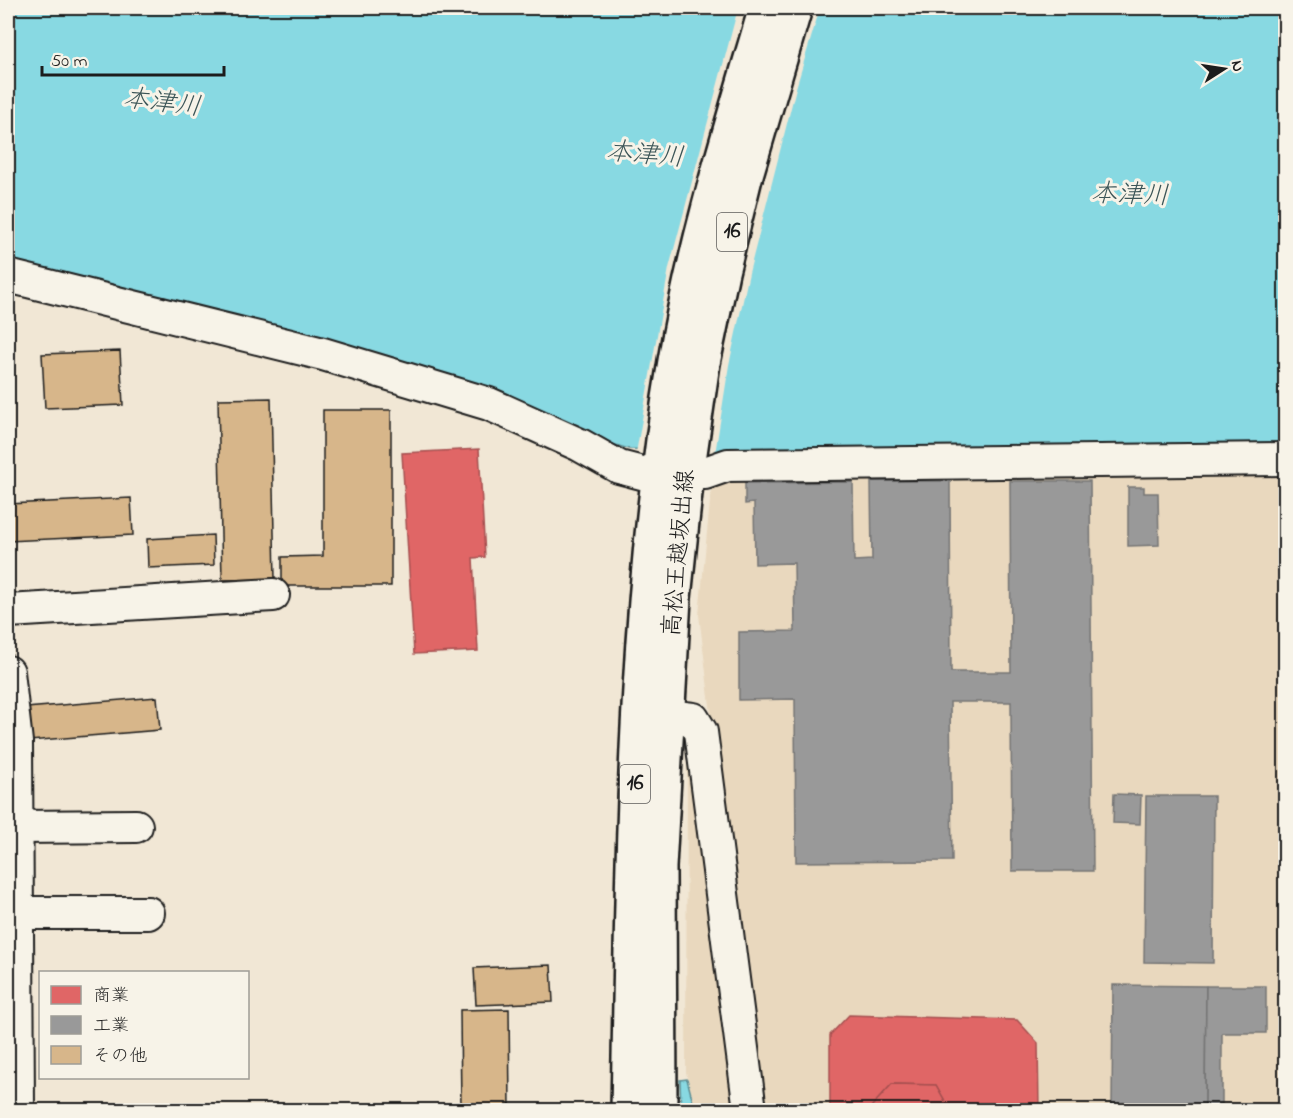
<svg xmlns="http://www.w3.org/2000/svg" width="1293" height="1118" font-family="'Indie Flower','Klee One',sans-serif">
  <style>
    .built { fill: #e9d8be }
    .water { fill: #88d9e2; stroke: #5d8d93; stroke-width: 1.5 }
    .pier { fill: #f1e7d5 }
    .shops { fill: #e06666; stroke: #a55050; stroke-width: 1.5 }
    .industry { fill: #999; stroke: #747474; stroke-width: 1.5 }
    .building { fill: #d7b68a; stroke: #1c1c1c; stroke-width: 1.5 }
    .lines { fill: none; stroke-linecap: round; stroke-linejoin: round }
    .minor-casing { stroke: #1c1c1c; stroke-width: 36 }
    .major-casing { stroke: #1c1c1c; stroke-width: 38 }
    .minor { stroke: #f7f3e8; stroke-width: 32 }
    .major { stroke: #f7f3e8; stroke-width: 33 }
    .labels { text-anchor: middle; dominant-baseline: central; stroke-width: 6; stroke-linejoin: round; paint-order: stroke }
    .shield { fill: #f7f3e8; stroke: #5e5c59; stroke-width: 1.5 }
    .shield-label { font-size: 22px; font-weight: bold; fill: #1c1c1c }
    .street-label { font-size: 24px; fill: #1c1c1c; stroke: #f7f3e8 }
    .water-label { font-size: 26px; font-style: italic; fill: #3c5557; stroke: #f7f3e8 }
  </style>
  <rect width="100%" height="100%" fill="#f1e7d5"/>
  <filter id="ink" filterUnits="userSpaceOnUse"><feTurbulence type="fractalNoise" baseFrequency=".0167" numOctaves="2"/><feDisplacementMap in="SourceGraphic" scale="12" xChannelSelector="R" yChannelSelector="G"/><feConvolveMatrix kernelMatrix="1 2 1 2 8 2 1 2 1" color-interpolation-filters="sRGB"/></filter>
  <g filter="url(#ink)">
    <g class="built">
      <polygon points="1285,471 1282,1110 759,1110 699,615 711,491 729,472"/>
      <polygon points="687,753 699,755 739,1110 695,1110 686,1072"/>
    </g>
    <g class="water">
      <polygon points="8,8 1285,8 1285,448 717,451 629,449 8,265"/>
      <polygon points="687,1079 695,1110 681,1110 680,1080"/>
    </g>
    <polygon class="pier" points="738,8 820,8 796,88 749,273 729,365 715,454 636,453 669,268"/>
    <g class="shops">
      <polygon points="479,449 485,557 473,558 478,651 414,654 402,453"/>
      <polygon points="849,1015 1017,1020 1038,1043 1039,1110 950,1110 936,1085 892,1084 872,1106 872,1110 830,1110 830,1035"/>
      <polygon points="892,1084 936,1085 950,1110 872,1110 872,1106"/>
    </g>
    <g class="industry">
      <polygon points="871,481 950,481 951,672 1011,672 1010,481 1090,481 1093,871 1012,871 1011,702 950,702 952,861 796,862 795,699 739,700 739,632 795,631 794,563 755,564 754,503 745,504 745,483 853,482 854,561 872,560"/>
      <polygon points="1128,487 1144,487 1144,493 1158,493 1159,545 1128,546"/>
      <polygon points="1114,794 1141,795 1140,824 1113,823"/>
      <polygon points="1146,796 1214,796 1213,963 1144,962"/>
      <polygon points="1113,985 1206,986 1205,1110 1112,1110"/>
      <polygon points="1206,986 1266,986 1266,1033 1222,1033 1222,1110 1205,1110"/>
    </g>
    <g class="building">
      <polygon points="120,351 123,405 45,408 42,354"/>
      <polygon points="271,398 275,579 222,580 218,399"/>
      <polygon points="323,410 391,410 391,586 282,586 282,557 323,556"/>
      <polygon points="131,498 133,535 8,541 8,504"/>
      <polygon points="213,535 214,565 148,568 147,539"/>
      <polygon points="157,697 160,730 29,741 26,708"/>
      <polygon points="551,965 553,1002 476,1005 474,968"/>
      <polygon points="509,1009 510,1110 461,1110 460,1010"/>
    </g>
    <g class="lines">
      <defs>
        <g id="minor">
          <polyline points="8,276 323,354 489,404 580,445 619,467 642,473 705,473 728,465 1286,459"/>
          <polyline points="8,611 273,595"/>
          <polyline points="8,672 16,742 18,1110"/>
          <polyline points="641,713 693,719 701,732 750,1110"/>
          <polyline points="17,827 136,826"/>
          <polyline points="17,913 148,913"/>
        </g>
        <g id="major">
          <path d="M628 1110C633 860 633 609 675 361 695 241 732 124 766 8"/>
          <polyline points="660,1110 659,867 674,598 687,474 703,363 722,272 745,178 795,8"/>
        </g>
      </defs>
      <use href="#minor" class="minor-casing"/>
      <use href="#major" class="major-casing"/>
      <use href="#minor" class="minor"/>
      <use href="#major" class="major"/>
    </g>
  </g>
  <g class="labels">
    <g class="shield">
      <rect x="717" y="213" width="30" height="38" rx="4.5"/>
      <rect x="620" y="765" width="30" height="38" rx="4.5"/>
    </g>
    <g class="shield-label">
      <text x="732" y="232">16</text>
      <text x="635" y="784">16</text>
    </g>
    <g class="street-label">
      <text transform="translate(680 553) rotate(-85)">高松王越坂出線</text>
    </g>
    <g class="water-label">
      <text transform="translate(162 104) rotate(7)">本津川</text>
      <text transform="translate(645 156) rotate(5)">本津川</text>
      <text transform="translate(1130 196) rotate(2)">本津川</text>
    </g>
  </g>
  <rect width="1293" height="1118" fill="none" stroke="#f7f3e8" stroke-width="30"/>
  <rect x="15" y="15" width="1263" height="1088" fill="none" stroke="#1c1c1c" stroke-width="2" filter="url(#ink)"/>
  <rect x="39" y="971" width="210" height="108" fill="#f7f3e8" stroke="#9f9d96" stroke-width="1.5"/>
  <rect x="51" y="986" width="30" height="18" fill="#e06666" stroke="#9f9d96" stroke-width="1.5"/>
  <text x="93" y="1001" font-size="18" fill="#1c1c1c">商業</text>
  <rect x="51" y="1016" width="30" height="18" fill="#999999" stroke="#9f9d96" stroke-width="1.5"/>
  <text x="93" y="1031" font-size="18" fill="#1c1c1c">工業</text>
  <rect x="51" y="1046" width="30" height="18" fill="#d7b68a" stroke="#9f9d96" stroke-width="1.5"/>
  <text x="93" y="1061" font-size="18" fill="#1c1c1c">その他</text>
  <g transform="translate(1224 69) rotate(78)" stroke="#f7f3e8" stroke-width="4.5" paint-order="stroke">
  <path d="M0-4.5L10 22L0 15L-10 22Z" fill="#1c1c1c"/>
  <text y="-9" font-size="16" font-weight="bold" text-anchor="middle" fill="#1c1c1c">N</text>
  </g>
  <path d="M42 66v9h182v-9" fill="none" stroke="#1c1c1c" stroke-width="3"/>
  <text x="51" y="66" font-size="18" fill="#1c1c1c" stroke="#f7f3e8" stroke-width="4.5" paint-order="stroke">50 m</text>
</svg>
